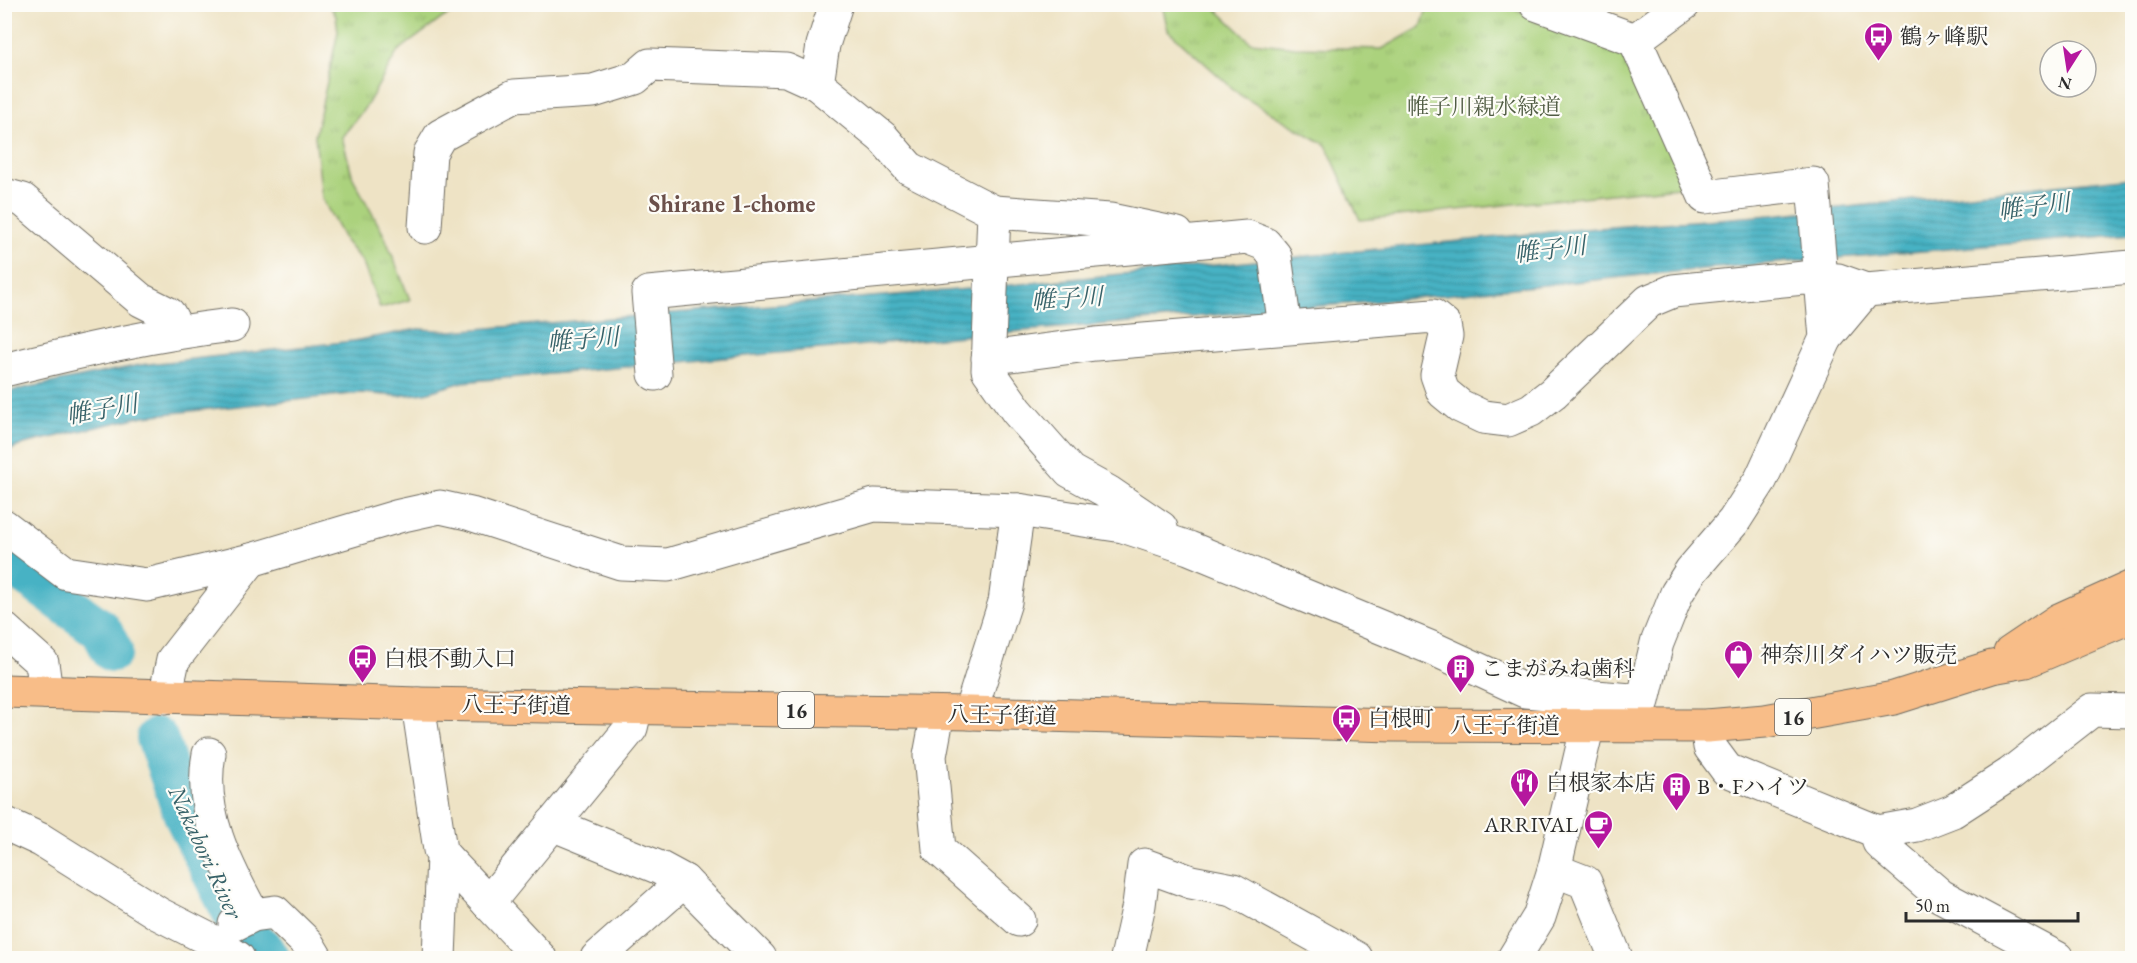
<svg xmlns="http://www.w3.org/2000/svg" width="2137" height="963" font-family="'EB Garamond','Noto Serif JP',serif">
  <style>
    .park { fill: url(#park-tufts); stroke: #6b7e54; stroke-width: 1.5 }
    .water { fill: url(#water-rules); stroke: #396e78; stroke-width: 1.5 }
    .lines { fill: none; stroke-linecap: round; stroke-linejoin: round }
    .river { stroke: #47b2c4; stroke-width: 42 }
    .minor-casing { stroke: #6f6b61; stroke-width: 35 }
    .highway-casing { stroke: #6f6b61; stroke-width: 35 }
    .minor { stroke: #fff; stroke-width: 33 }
    .highway { stroke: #f8bd88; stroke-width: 33 }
    .labels { text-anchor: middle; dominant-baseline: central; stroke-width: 4.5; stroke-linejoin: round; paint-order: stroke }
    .shield { fill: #fdfcf7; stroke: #6a6a68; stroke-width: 1.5 }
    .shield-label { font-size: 21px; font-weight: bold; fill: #2b2b2b }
    .poi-label { font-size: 22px; fill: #2b2b2b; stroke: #fdfcf7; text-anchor: start }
    .park-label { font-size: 22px; fill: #515d44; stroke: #fdfcf7 }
    .street-label { font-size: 22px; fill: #2b2b2b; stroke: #fdfcf7 }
    .neighbourhood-label { font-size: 24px; font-weight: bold; fill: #6b504a; stroke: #fdfcf7 }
    .water-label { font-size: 24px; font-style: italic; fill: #366168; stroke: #fdfcf7 }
  </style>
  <defs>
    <pattern id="park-tufts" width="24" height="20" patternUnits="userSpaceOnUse" patternTransform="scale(1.5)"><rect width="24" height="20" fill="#abd27d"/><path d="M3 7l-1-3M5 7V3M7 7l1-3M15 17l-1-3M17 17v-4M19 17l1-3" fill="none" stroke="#93b46c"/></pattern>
    <pattern id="water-rules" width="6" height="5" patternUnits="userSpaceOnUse" patternTransform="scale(1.5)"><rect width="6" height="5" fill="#47b2c4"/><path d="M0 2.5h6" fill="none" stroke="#3b919f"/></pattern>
  </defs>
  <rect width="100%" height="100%" fill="#fdfcf7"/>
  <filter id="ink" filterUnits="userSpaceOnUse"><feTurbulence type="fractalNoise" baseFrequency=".0167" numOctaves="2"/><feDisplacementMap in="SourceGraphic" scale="12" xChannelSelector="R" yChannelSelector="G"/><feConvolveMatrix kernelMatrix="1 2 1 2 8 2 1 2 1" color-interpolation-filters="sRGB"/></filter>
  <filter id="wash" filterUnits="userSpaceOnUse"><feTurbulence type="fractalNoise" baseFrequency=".008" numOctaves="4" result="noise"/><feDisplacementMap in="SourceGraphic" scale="24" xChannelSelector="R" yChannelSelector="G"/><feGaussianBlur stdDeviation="1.35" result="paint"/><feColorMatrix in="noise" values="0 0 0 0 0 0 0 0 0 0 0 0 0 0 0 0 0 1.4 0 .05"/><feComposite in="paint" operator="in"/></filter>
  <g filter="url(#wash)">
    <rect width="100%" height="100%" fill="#eee3c5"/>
    <g class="park">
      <polygon points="329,5 470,5 444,17 398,51 367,105 342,137 353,178 385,237 410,300 380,308 362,261 345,241 322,198 315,136 338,32 336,16"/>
      <polygon points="1162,5 1212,5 1251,42 1295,47 1382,49 1421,27 1428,5 1503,5 1620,47 1639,77 1687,186 1360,220 1326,145 1240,95 1168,30"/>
    </g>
    <polygon class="water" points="2132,177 2132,234 1714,268 1393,300 952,337 463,382 425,393 398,396 361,393 144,416 24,444 5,452 5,392 140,365 353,341 418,329 452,331 969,289 1571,230 1772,215"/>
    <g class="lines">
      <g class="river">
        <polyline points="4,559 101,630 112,651"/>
        <polyline points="157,738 185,817 217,882 243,932 264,950 269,958"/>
      </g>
    </g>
  </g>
  <g filter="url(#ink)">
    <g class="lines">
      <defs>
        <g id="minor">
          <polyline points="836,4 823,45 817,84 883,138 909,168 994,212 988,370 1017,411 1070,471 1108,492 1161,528"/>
          <polyline points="1635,40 1684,4"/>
          <polyline points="4,195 23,200 141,300 169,314 178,331"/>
          <polyline points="994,212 1110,220 1177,234"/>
          <polyline points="425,227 430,153 440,136 514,96 593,91 635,78 650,65 786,70 817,84"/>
          <polyline points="1826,338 1866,290 2132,267"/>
          <polyline points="988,358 1095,344 1433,316 1444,325 1446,336 1437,375 1443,392 1460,406 1483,417 1508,420 1531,410 1553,393 1649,301 1673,291 1804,278 1838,280 1866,290"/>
          <path d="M4 370C80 351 155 334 232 325"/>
          <polyline points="655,374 648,293 1247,237 1265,244 1275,256 1285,327"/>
          <polyline points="4,526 66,573 147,585 251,560 399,516 440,507 471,514 621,563 668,565 874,505 1018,510 1123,526 1189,548 1434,649 1525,691 1643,701 1657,643 1677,593 1691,571 1734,521 1761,479 1826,338 1813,184 1705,197 1635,40 1536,4"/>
          <polyline points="4,629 42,663 46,692"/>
          <polyline points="165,697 173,660 251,560"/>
          <polyline points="418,704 440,850 443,855 439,958"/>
          <polyline points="938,713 930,756 939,849 1019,920"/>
          <polyline points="970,713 1005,602 1018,510"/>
          <polyline points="1707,726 1710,747 1727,770 1878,832 1917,825 1953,811 2010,774 2092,710 2132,711"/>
          <path d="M209 754C198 812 226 865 253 915"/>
          <polyline points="4,823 41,840 159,914 212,941 238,958"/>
          <polyline points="552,824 660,868 684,881 760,958"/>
          <polyline points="1878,832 1879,842 1883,846 1941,896 2057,958"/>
          <polyline points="443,855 540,958"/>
          <polyline points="1554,870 1585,882 1616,958"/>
          <polyline points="488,903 631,728 636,707"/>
          <polyline points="235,924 253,915 275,912 307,943 316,958"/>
          <polyline points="597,958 684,881"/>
          <polyline points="1127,958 1139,905 1144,865 1191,882 1233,890 1356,958"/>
          <polyline points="1514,958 1539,917 1554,870 1588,724"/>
        </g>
        <g id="highway">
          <polyline points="2010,653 2059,620 2132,587"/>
          <polyline points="4,691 418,704 970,713 1392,725 1707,726 1765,721 1894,698 1992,667 2026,661 2132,616"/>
        </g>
      </defs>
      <use href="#minor" class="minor-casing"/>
      <use href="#highway" class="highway-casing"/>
      <use href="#minor" class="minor"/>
      <use href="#highway" class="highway"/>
    </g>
  </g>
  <defs>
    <symbol id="bus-pin" viewBox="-11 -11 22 30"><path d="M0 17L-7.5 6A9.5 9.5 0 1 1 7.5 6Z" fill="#b5179e" stroke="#fdfcf7"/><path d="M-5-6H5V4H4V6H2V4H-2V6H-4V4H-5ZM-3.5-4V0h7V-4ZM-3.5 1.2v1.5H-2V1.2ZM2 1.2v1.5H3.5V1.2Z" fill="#fff"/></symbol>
    <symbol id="shop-pin" viewBox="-11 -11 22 30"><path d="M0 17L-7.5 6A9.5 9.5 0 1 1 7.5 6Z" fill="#b5179e" stroke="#fdfcf7"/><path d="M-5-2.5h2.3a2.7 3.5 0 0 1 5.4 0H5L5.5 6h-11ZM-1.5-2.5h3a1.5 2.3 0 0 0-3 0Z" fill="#fff"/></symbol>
    <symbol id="building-pin" viewBox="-11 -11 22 30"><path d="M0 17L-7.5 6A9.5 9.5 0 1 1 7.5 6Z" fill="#b5179e" stroke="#fdfcf7"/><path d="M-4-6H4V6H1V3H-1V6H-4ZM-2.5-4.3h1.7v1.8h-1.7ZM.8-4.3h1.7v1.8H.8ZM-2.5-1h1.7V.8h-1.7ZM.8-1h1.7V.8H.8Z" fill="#fff"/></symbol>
    <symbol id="restaurant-pin" viewBox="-11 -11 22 30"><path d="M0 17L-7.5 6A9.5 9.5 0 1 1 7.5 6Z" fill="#b5179e" stroke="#fdfcf7"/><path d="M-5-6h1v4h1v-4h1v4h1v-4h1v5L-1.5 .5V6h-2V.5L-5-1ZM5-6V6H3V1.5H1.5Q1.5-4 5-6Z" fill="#fff"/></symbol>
    <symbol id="cafe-pin" viewBox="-11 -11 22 30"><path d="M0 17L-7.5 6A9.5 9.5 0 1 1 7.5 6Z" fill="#b5179e" stroke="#fdfcf7"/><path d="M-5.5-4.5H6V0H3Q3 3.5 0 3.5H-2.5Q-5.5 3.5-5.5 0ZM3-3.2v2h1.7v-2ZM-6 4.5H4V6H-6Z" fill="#fff"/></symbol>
  </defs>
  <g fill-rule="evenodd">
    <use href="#bus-pin" x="1862" y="20" width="33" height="45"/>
    <use href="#shop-pin" x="1722" y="638" width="33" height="45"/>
    <use href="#bus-pin" x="346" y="642" width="33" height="45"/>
    <use href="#building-pin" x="1444" y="652" width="33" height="45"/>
    <use href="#bus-pin" x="1330" y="702" width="33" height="45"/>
    <use href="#restaurant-pin" x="1508" y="766" width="33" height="45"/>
    <use href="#building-pin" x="1660" y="770" width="33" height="45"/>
    <use href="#cafe-pin" x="1582" y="808" width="33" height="45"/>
  </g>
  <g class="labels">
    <g class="shield">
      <rect x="778" y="692" width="36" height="36" rx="4.5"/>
      <rect x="1775" y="699" width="36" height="36" rx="4.5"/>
    </g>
    <g class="shield-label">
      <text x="796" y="710">16</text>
      <text x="1793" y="717">16</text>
    </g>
    <g class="poi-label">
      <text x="1900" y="36">鶴ヶ峰駅</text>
      <text x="1760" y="654">神奈川ダイハツ販売</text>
      <text x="384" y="658">白根不動入口</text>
      <text x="1481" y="668">こまがみね歯科</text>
      <text x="1368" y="718">白根町</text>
      <text x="1546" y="782">白根家本店</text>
      <text x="1697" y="786">B・Fハイツ</text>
      <text x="1578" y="824" text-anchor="end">ARRIVAL</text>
    </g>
    <g class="park-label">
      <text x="1484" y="106">帷子川親水緑道</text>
    </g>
    <g class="street-label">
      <text transform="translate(516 705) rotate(1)">八王子街道</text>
      <text transform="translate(1002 715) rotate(1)">八王子街道</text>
      <text x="1505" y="725">八王子街道</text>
    </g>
    <g class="neighbourhood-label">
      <text x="732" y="203">Shirane 1-chome</text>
    </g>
    <g class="water-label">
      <text transform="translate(2034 206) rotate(-7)">帷子川</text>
      <text transform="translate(1550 249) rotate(-7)">帷子川</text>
      <text transform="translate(1067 298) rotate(-4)">帷子川</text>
      <text transform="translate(583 339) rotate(-5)">帷子川</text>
      <text transform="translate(102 409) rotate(-10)">帷子川</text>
      <text transform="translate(206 852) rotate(65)">Nakabori River</text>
    </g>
  </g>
  <rect width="2137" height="963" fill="none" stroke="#fdfcf7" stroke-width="24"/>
  <g transform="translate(2068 69) rotate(192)"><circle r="28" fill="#fdfcf7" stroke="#a9a8a5" stroke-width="1.5"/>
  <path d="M0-4.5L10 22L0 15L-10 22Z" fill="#b5179e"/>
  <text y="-9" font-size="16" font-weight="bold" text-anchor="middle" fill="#2b2b2b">N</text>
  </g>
  <path d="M1906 912v9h172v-9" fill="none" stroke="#2b2b2b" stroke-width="3"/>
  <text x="1915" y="912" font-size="18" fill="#2b2b2b" stroke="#fdfcf7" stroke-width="4.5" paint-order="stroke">50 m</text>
</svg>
